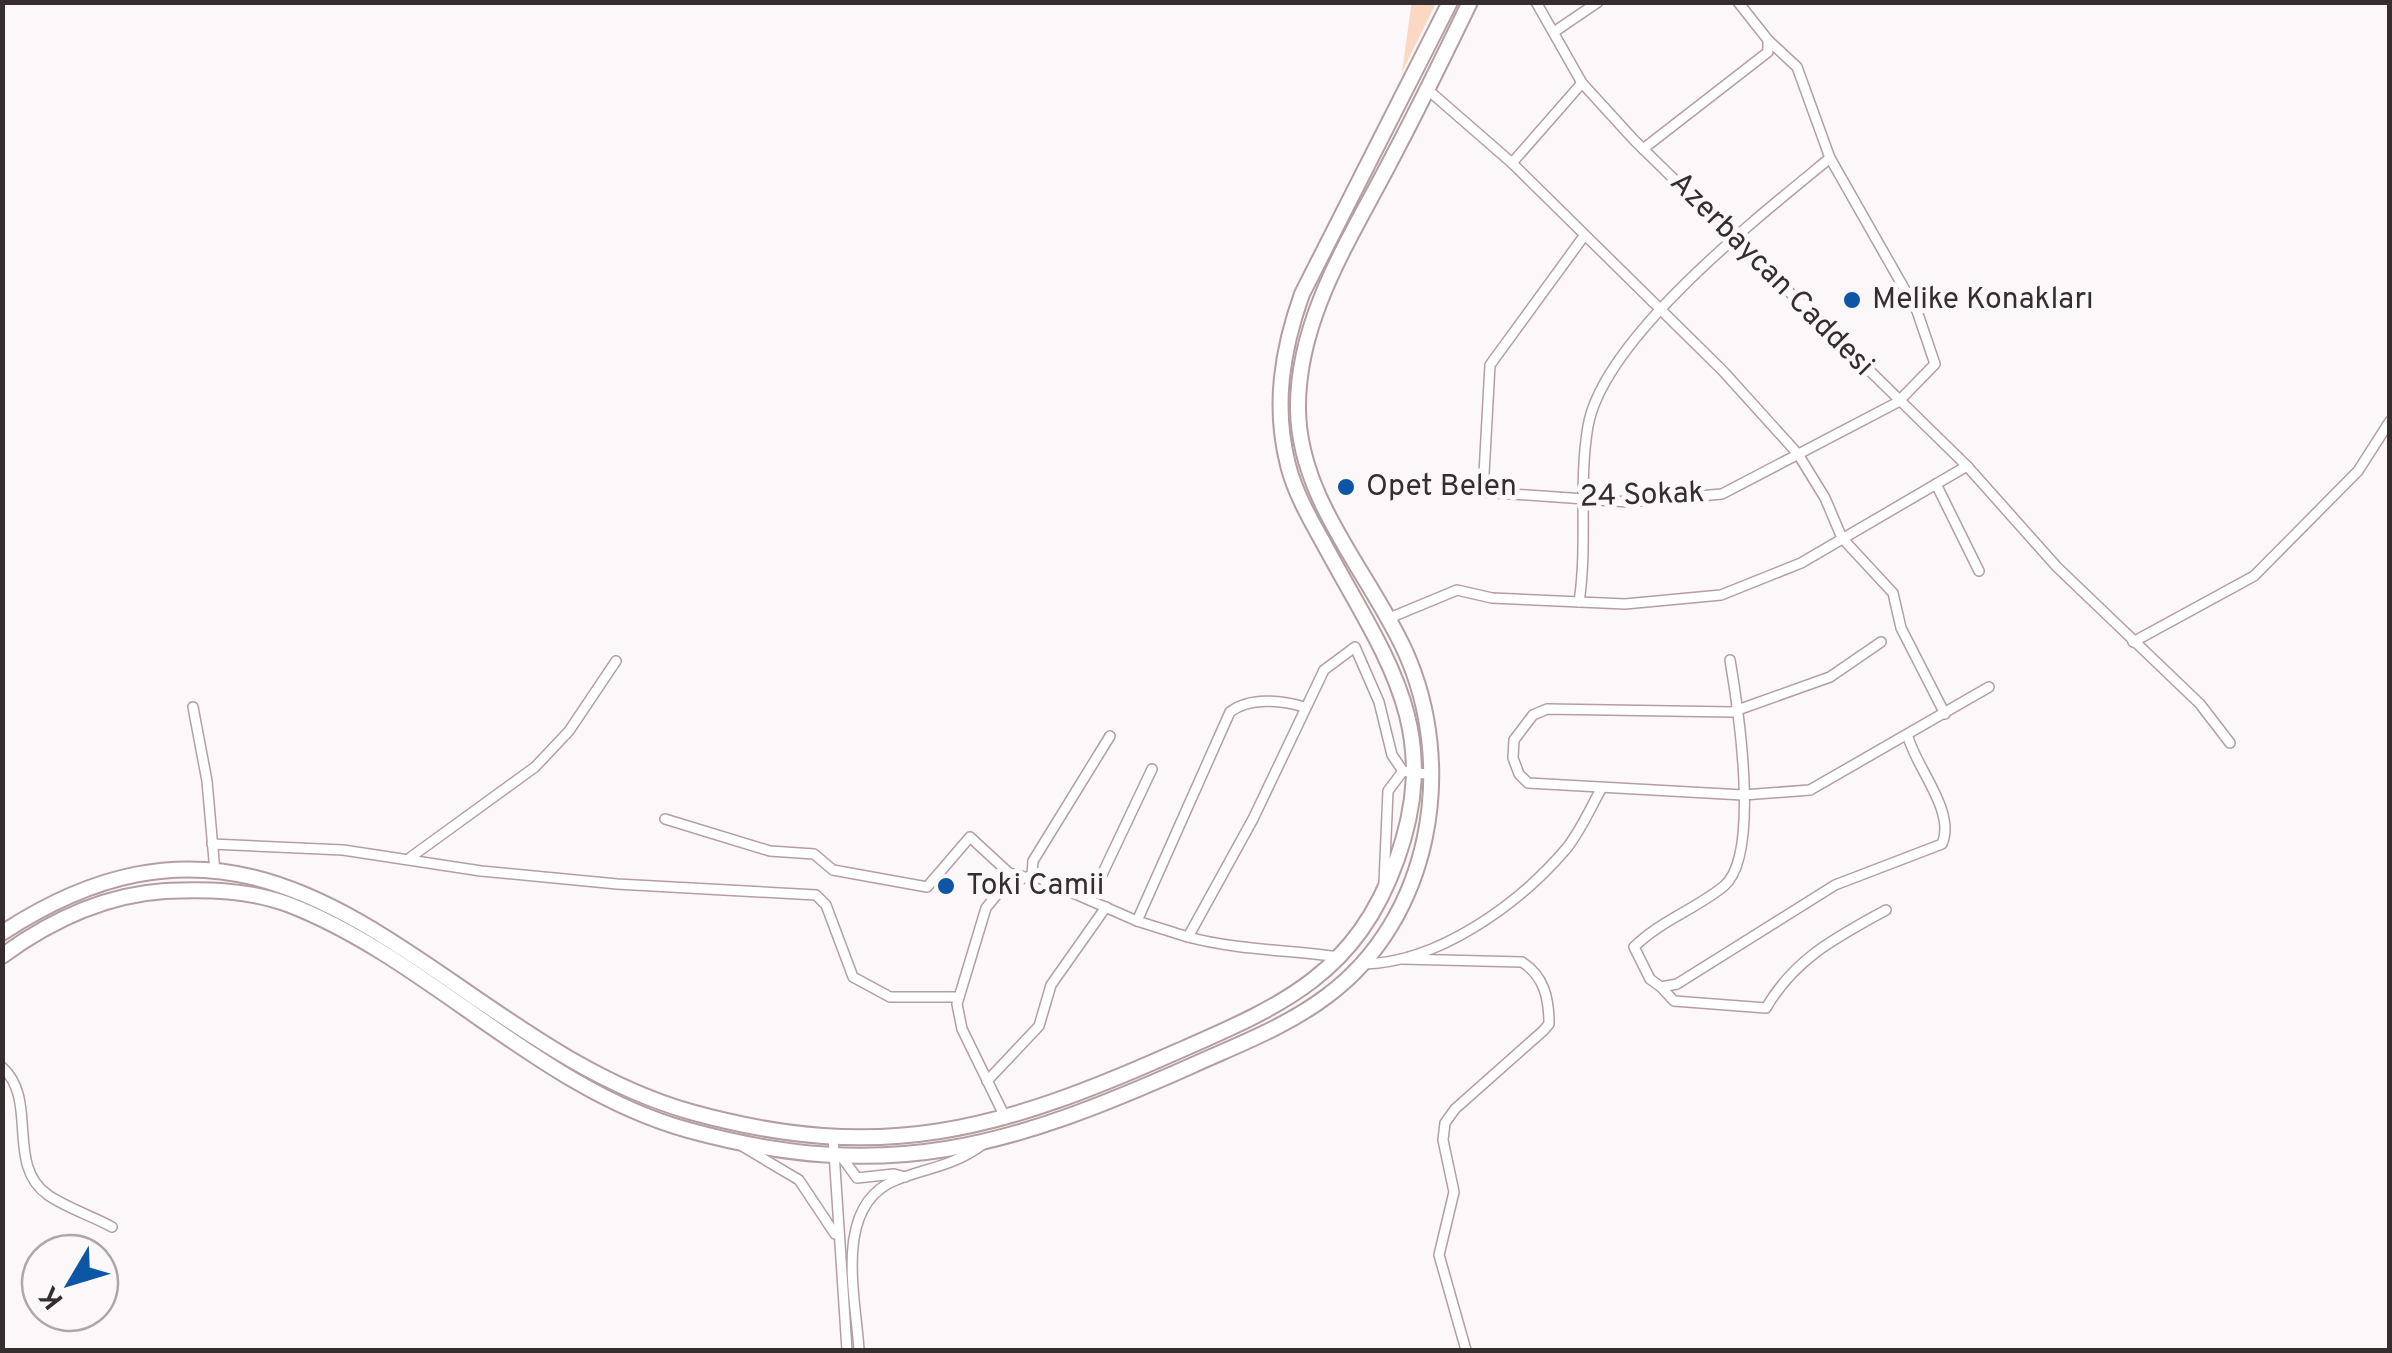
<svg xmlns="http://www.w3.org/2000/svg" width="2392" height="1353" font-family="Overpass,sans-serif">
  <style>
    .green { fill: #fbd8c1 }
    .lines { fill: none; stroke-linecap: round; stroke-linejoin: round }
    .minor-casing { stroke: #b39fa2; stroke-width: 12 }
    .trunk-casing { stroke: #b39fa2; stroke-width: 18 }
    .minor { stroke: #fff; stroke-width: 9 }
    .trunk { stroke: #fff; stroke-width: 14 }
    .poi-dot { fill: #0d56a5; stroke: #fcf8f9; stroke-width: 4 }
    .labels { text-anchor: middle; dominant-baseline: central; stroke-width: 10; stroke-linejoin: round; paint-order: stroke }
    .street-label { font-size: 30px; fill: #352d2e; stroke: #fcf8f9 }
    .poi-label { font-size: 30px; fill: #352d2e; stroke: #fcf8f9; text-anchor: start }
  </style>
  <rect width="100%" height="100%" fill="#fcf8f9"/>
  <polygon class="green" points="1413,3 1436,3 1402,72 1411,7"/>
  <g class="lines">
    <defs>
      <g id="minor">
        <polyline points="1536,2 1582,83 1634,140 1967,466 2057,567 2200,704 2230,743"/>
        <polyline points="1554,32 1598,2"/>
        <polyline points="1427,89 1512,163 1723,371 1798,454 1825,498 1842,538 1893,593 1901,628 1945,714"/>
        <polyline points="1643,149 1768,52 1768,40 1738,2"/>
        <polyline points="1512,163 1582,83"/>
        <polyline points="1584,236 1490,365 1483,492 1628,502 1722,494 1898,402 1935,364 1917,311 1830,158 1797,67 1768,40"/>
        <polyline points="1936,484 1979,571"/>
        <path d="M1579 602C1588 543 1578 484 1588 426 1604 337 1761 215 1830 158"/>
        <polyline points="1387,619 1457,590 1492,598 1625,604 1721,595 1801,563 1967,466"/>
        <polyline points="1881,642 1830,677 1732,712 1547,709 1533,715 1514,740 1513,758 1519,774 1528,783 1743,795 1810,790 1989,687"/>
        <polyline points="2133,642 2254,576 2358,471 2390,421"/>
        <path d="M1730 660C1738 707 1761 855 1724 886 1696 909 1660 921 1634 947L1650 979 1661 987 1677 984 1835 885 1942 844C1956 812 1917 769 1908 737"/>
        <polyline points="193,707 207,781 215,872"/>
        <polyline points="665,819 770,851 814,854 833,870 927,887 970,837 1009,873 1022,876"/>
        <polyline points="212,844 343,850 481,871 617,884 816,895 826,905 853,977 890,997 959,997"/>
        <polyline points="411,857 535,767 569,731 616,661"/>
        <polyline points="1032,875 1033,861 1110,736"/>
        <polyline points="1384,883 1388,791 1403,771"/>
        <polyline points="1090,900 1152,769"/>
        <path d="M1137 921 1230 712C1249 697 1282 700 1304 707"/>
        <path d="M1188 937C1237 950 1289 950 1339 957"/>
        <path d="M1402 959 1522 962C1544 976 1549 998 1549 1024L1543 1031 1455 1109 1445 1123 1443 1140 1454 1192 1439 1255 1466 1350"/>
        <path d="M1363 964C1438 963 1519 904 1566 849 1580 832 1590 809 1601 789"/>
        <path d="M1661 987 1674 1001 1766 1008C1795 958 1837 937 1886 910"/>
        <path d="M2 1067C39 1100 5 1165 48 1195 67 1208 92 1216 112 1227"/>
        <polyline points="987,1081 1039,1026 1051,985 1106,907"/>
        <polyline points="1006,1119 962,1029 957,1004 986,908 1004,886 1032,875 1137,921 1188,937 1253,819 1324,670 1355,647 1379,702 1392,755 1403,771 1433,775"/>
        <polyline points="833,1137 847,1350"/>
        <polyline points="737,1143 799,1180 835,1234"/>
        <polyline points="841,1156 857,1178 894,1174 905,1177"/>
        <path d="M859 1350C856 1298 832 1205 896 1180 929 1167 951 1167 982 1145"/>
      </g>
      <g id="trunk">
        <path d="M2 933C296 740 439 1041 691 1112 882 1165 1001 1130 1176 1052 1281 1006 1356 975 1397 859 1444 727 1384 656 1324 544 1310 519 1295 493 1288 465 1273 406 1282 350 1302 294L1450 2"/>
        <path d="M2 956C51 920 104 895 165 891 207 889 251 890 290 905 429 959 539 1089 688 1130 888 1185 1009 1147 1191 1066 1237 1045 1286 1027 1327 996 1432 918 1457 766 1405 651 1369 572 1299 500 1298 409 1297 319 1350 239 1390 162 1418 109 1444 56 1470 2"/>
      </g>
    </defs>
    <use href="#minor" class="minor-casing"/>
    <use href="#trunk" class="trunk-casing"/>
    <use href="#minor" class="minor"/>
    <use href="#trunk" class="trunk"/>
  </g>
  <g class="poi-dot">
    <circle cx="1852" cy="300" r="10"/>
    <circle cx="1346" cy="487" r="10"/>
    <circle cx="946" cy="886" r="10"/>
  </g>
  <g class="labels">
    <g class="street-label">
      <text transform="translate(1771 275) rotate(45)">Azerbaycan Caddesi</text>
      <text transform="translate(1642 496) rotate(-2)">24 Sokak</text>
    </g>
    <g class="poi-label">
      <text x="1872" y="300">Melike Konakları</text>
      <text x="1366" y="487">Opet Belen</text>
      <text x="966" y="886">Toki Camii</text>
    </g>
  </g>
  <rect width="2392" height="1353" fill="none" stroke="#352d2e" stroke-width="10"/>
  <g transform="translate(70 1283) rotate(232)"><circle r="48" fill="#fcf8f9" stroke="#aca7a8" stroke-width="2.5"/>
  <path d="M0-8L18 38L0 25L-18 38Z" fill="#0d56a5"/>
  <text y="-15" font-size="28" font-weight="bold" text-anchor="middle" fill="#352d2e">K</text>
  </g>
</svg>
